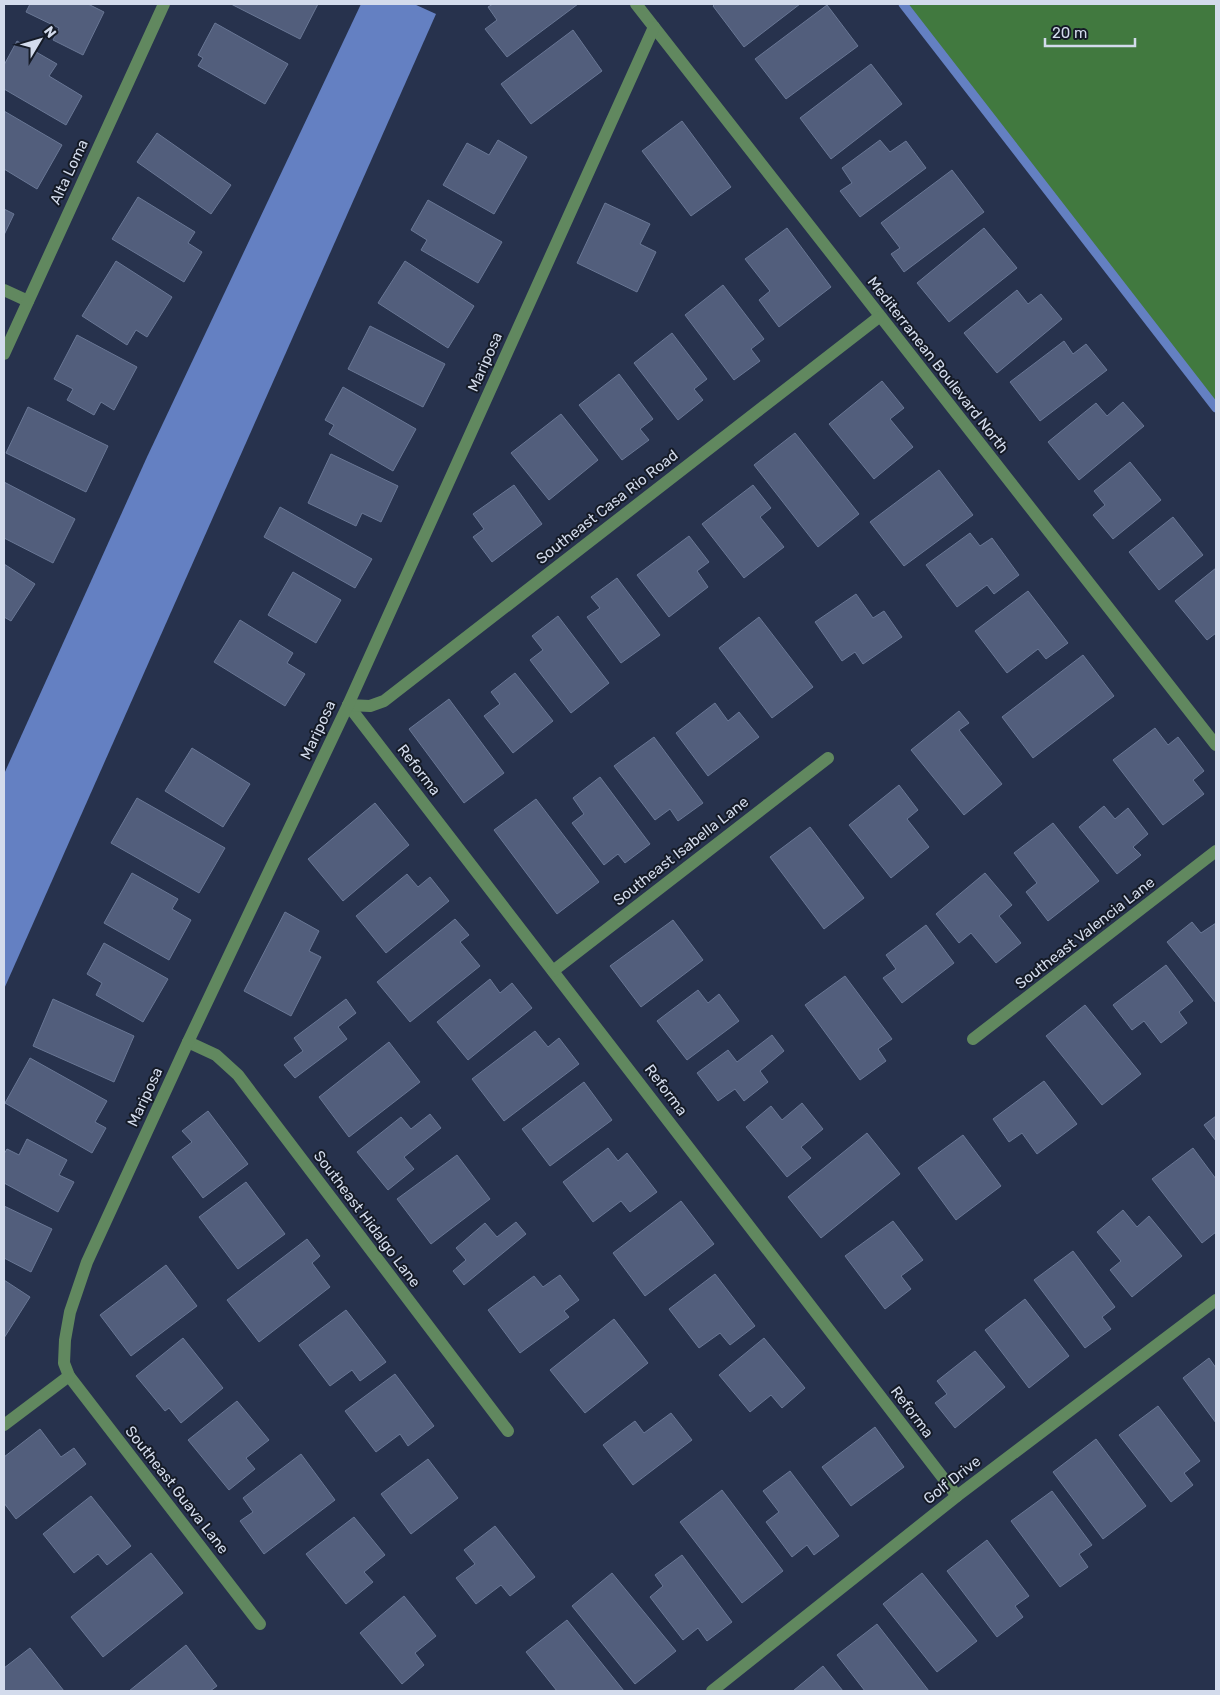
<svg xmlns="http://www.w3.org/2000/svg" width="1220" height="1695" font-family="Rubik,sans-serif">
  <style>
    .forest { fill: #41793f }
    .water { fill: #6480c2 }
    .lines { fill: none; stroke-linecap: round; stroke-linejoin: round }
    .stream { stroke: #6480c2; stroke-width: 9 }
    .building { fill: #525e7c; stroke: #697795 }
    .minor { stroke: #61885f; stroke-width: 12 }
    .labels { text-anchor: middle; dominant-baseline: central; stroke-width: 4; stroke-linejoin: round; paint-order: stroke }
    .street-label { font-size: 15px; fill: #d3dbec; stroke: #151b27 }
  </style>
  <rect width="100%" height="100%" fill="#27324d"/>
  <polygon class="forest" points="906,4 1216,4 1216,405"/>
  <polygon class="water" points="361,4 414,4 436,14 4,989 4,774 147,457"/>
  <g class="lines">
    <polyline class="stream" points="903,4 1216,408"/>
  </g>
  <g class="building">
    <polygon points="30,4 88,4 104,12 83,55 53,40 59,28 26,12"/>
    <polygon points="231,4 318,4 300,39"/>
    <polygon points="493,4 578,4 507,57 485,29 497,20 488,7"/>
    <polygon points="715,4 800,4 744,47 713,6"/>
    <polygon points="827,5 858,46 786,99 755,59"/>
    <polygon points="215,23 288,64 265,104 198,66 203,58 198,55"/>
    <polygon points="573,30 602,71 531,124 501,84"/>
    <polygon points="17,41 57,64 49,76 82,96 66,125 4,89 4,65"/>
    <polygon points="871,64 902,104 831,159 800,118"/>
    <polygon points="4,111 62,145 37,189 4,169"/>
    <polygon points="682,121 731,187 691,216 642,151"/>
    <polygon points="157,133 231,185 211,214 137,162"/>
    <polygon points="498,140 527,157 494,214 443,185 467,143 489,155"/>
    <polygon points="880,140 890,152 906,141 926,168 860,217 840,191 852,183 842,168"/>
    <polygon points="952,170 984,212 904,272 891,254 900,248 881,223"/>
    <polygon points="138,197 195,232 188,243 202,252 184,282 112,239"/>
    <polygon points="428,200 502,242 478,283 421,250 427,240 411,230"/>
    <polygon points="605,203 650,224 640,244 656,252 637,292 577,263"/>
    <polygon points="4,209 14,214 4,235"/>
    <polygon points="787,228 831,287 779,327 759,300 770,291 745,259"/>
    <polygon points="984,228 1017,268 949,322 917,283"/>
    <polygon points="116,261 172,297 147,337 136,330 127,345 82,316"/>
    <polygon points="405,261 474,306 448,348 378,303"/>
    <polygon points="723,285 764,339 751,349 760,361 734,380 685,315"/>
    <polygon points="1017,290 1028,304 1041,294 1062,319 997,373 964,333"/>
    <polygon points="370,326 445,364 423,407 348,369"/>
    <polygon points="672,333 707,379 694,389 703,400 678,420 634,363"/>
    <polygon points="77,335 137,367 114,410 101,402 94,415 67,400 73,389 54,379"/>
    <polygon points="1064,341 1073,354 1086,344 1107,370 1040,421 1010,382"/>
    <polygon points="619,374 653,419 640,429 649,440 622,460 579,405"/>
    <polygon points="882,381 904,408 890,419 913,447 874,479 829,424"/>
    <polygon points="343,387 416,429 393,471 329,434 334,425 325,420"/>
    <polygon points="1123,402 1144,426 1079,480 1048,442 1096,403 1107,416"/>
    <polygon points="28,407 108,446 86,492 6,453"/>
    <polygon points="561,414 598,460 549,500 511,453"/>
    <polygon points="795,433 859,514 818,547 754,465"/>
    <polygon points="331,454 398,486 381,522 362,513 356,526 308,503"/>
    <polygon points="1130,462 1161,500 1113,539 1093,515 1105,505 1094,491"/>
    <polygon points="939,470 973,515 904,566 870,522"/>
    <polygon points="4,482 75,519 53,563 4,538"/>
    <polygon points="514,485 542,524 492,562 473,537 484,529 473,514"/>
    <polygon points="753,485 771,508 760,517 784,547 744,578 702,524"/>
    <polygon points="280,507 372,559 355,588 264,537"/>
    <polygon points="1173,517 1203,555 1159,590 1129,552"/>
    <polygon points="970,533 980,546 992,538 1019,575 994,594 987,585 957,607 926,565"/>
    <polygon points="689,536 709,562 697,571 708,587 669,617 637,575"/>
    <polygon points="4,564 35,584 11,621 4,617"/>
    <polygon points="1216,568 1216,633 1207,640 1175,601"/>
    <polygon points="293,572 341,600 316,643 268,615"/>
    <polygon points="617,578 660,635 621,663 587,617 600,608 591,597"/>
    <polygon points="1028,591 1068,643 1046,659 1038,649 1007,673 975,631"/>
    <polygon points="856,594 873,618 884,611 902,637 863,664 855,652 842,661 815,622"/>
    <polygon points="558,616 609,683 571,713 530,660 543,650 532,636"/>
    <polygon points="759,617 813,687 772,718 719,648"/>
    <polygon points="240,620 293,653 287,663 305,674 285,706 214,662"/>
    <polygon points="1083,655 1114,696 1033,758 1002,717"/>
    <polygon points="515,673 553,721 513,753 484,716 500,704 491,692"/>
    <polygon points="449,699 504,773 464,803 409,729"/>
    <polygon points="715,703 728,721 739,712 759,737 708,776 676,733"/>
    <polygon points="959,711 969,723 959,730 1002,784 964,815 911,750"/>
    <polygon points="1155,728 1168,745 1178,737 1204,771 1193,780 1204,794 1163,825 1113,760"/>
    <polygon points="654,737 703,803 678,821 670,809 655,820 614,766"/>
    <polygon points="192,748 250,784 223,827 165,791"/>
    <polygon points="600,777 650,844 625,863 618,854 604,865 572,823 584,814 573,798"/>
    <polygon points="899,785 918,810 907,819 929,847 891,878 849,825"/>
    <polygon points="137,798 225,848 199,893 111,843"/>
    <polygon points="536,799 599,882 557,914 494,830"/>
    <polygon points="375,803 409,845 343,901 308,859"/>
    <polygon points="1104,806 1115,819 1128,808 1148,834 1133,847 1141,855 1117,874 1079,827"/>
    <polygon points="1053,823 1099,881 1048,921 1026,892 1037,883 1014,853"/>
    <polygon points="810,827 864,898 824,929 770,857"/>
    <polygon points="132,873 178,899 172,909 191,920 169,960 104,923"/>
    <polygon points="985,873 1012,905 999,916 1021,943 996,963 971,933 959,943 936,914"/>
    <polygon points="407,874 418,887 430,877 449,901 386,953 356,916"/>
    <polygon points="285,912 319,931 309,951 321,957 291,1016 244,991"/>
    <polygon points="455,919 469,935 460,942 480,966 410,1022 377,982"/>
    <polygon points="673,920 703,960 641,1007 610,966"/>
    <polygon points="1192,922 1201,933 1216,923 1216,1003 1167,942"/>
    <polygon points="926,925 954,963 902,1003 883,978 896,969 886,955"/>
    <polygon points="104,943 168,979 143,1022 96,995 102,983 87,974"/>
    <polygon points="1166,965 1193,1001 1179,1012 1187,1023 1161,1043 1144,1021 1132,1030 1113,1005"/>
    <polygon points="845,976 892,1039 878,1049 886,1061 860,1080 805,1005"/>
    <polygon points="490,979 500,993 512,983 532,1008 468,1060 437,1022"/>
    <polygon points="698,990 708,1003 719,994 739,1021 687,1060 657,1021"/>
    <polygon points="53,999 134,1036 114,1082 33,1046"/>
    <polygon points="346,999 356,1013 338,1027 347,1039 295,1078 284,1065 303,1051 294,1038"/>
    <polygon points="1085,1005 1141,1074 1102,1105 1046,1036"/>
    <polygon points="535,1031 548,1047 559,1038 579,1064 504,1121 472,1079"/>
    <polygon points="772,1035 784,1051 760,1071 768,1082 744,1101 735,1089 718,1101 697,1073 728,1050 737,1062"/>
    <polygon points="389,1042 420,1082 349,1137 319,1097"/>
    <polygon points="30,1058 107,1101 95,1122 106,1128 92,1153 5,1103"/>
    <polygon points="1044,1081 1077,1124 1037,1154 1022,1133 1009,1142 993,1119"/>
    <polygon points="584,1082 612,1120 550,1166 522,1129"/>
    <polygon points="802,1103 823,1129 801,1147 811,1158 787,1177 746,1127 771,1106 782,1120"/>
    <polygon points="208,1111 248,1164 203,1198 172,1157 192,1142 182,1131"/>
    <polygon points="430,1114 441,1128 404,1157 414,1169 388,1190 357,1152 401,1117 411,1129"/>
    <polygon points="1216,1116 1216,1141 1204,1125"/>
    <polygon points="867,1133 900,1174 821,1238 788,1197"/>
    <polygon points="963,1135 1001,1186 956,1220 918,1168"/>
    <polygon points="27,1139 67,1160 59,1175 74,1182 58,1212 4,1183 4,1154 7,1149 19,1155"/>
    <polygon points="608,1148 618,1161 627,1153 657,1192 630,1212 621,1201 593,1222 563,1182"/>
    <polygon points="1193,1148 1216,1179 1216,1232 1202,1243 1152,1179"/>
    <polygon points="457,1155 490,1199 431,1244 397,1199"/>
    <polygon points="246,1182 285,1234 238,1269 199,1217"/>
    <polygon points="681,1201 714,1244 645,1296 613,1253"/>
    <polygon points="4,1206 52,1229 31,1272 4,1258"/>
    <polygon points="1123,1210 1137,1227 1149,1216 1182,1256 1132,1297 1110,1270 1121,1261 1097,1232"/>
    <polygon points="893,1221 923,1260 901,1276 911,1289 885,1309 845,1256"/>
    <polygon points="516,1222 526,1234 464,1285 453,1271 466,1260 456,1248 485,1223 497,1237"/>
    <polygon points="307,1239 320,1256 312,1263 330,1287 259,1342 227,1300"/>
    <polygon points="1073,1251 1115,1307 1102,1317 1111,1329 1085,1348 1034,1280"/>
    <polygon points="166,1265 197,1306 131,1356 100,1315"/>
    <polygon points="715,1274 755,1326 730,1345 720,1333 699,1348 669,1309"/>
    <polygon points="560,1275 579,1300 564,1311 569,1317 520,1353 488,1310 534,1276 543,1287"/>
    <polygon points="4,1280 30,1297 4,1338"/>
    <polygon points="1025,1299 1069,1356 1029,1388 985,1330"/>
    <polygon points="346,1310 386,1362 360,1381 352,1370 330,1386 299,1345"/>
    <polygon points="614,1319 648,1363 585,1413 550,1370"/>
    <polygon points="183,1338 223,1388 181,1423 169,1408 165,1411 136,1376"/>
    <polygon points="764,1338 805,1388 782,1408 771,1395 750,1412 719,1375"/>
    <polygon points="975,1351 1005,1387 955,1428 935,1403 947,1394 937,1381"/>
    <polygon points="1209,1358 1216,1368 1216,1423 1183,1378"/>
    <polygon points="395,1374 434,1426 408,1446 400,1434 376,1452 345,1411"/>
    <polygon points="237,1401 269,1440 246,1458 255,1469 229,1490 188,1440"/>
    <polygon points="1158,1406 1200,1461 1184,1473 1193,1485 1171,1502 1119,1435"/>
    <polygon points="671,1413 692,1440 633,1485 603,1445 635,1421 644,1433"/>
    <polygon points="875,1427 904,1467 851,1506 822,1467"/>
    <polygon points="40,1429 61,1457 74,1448 86,1464 16,1519 4,1503 4,1457"/>
    <polygon points="1096,1439 1146,1506 1103,1539 1053,1472"/>
    <polygon points="301,1454 335,1500 264,1554 240,1521 253,1512 243,1498"/>
    <polygon points="428,1459 458,1498 411,1534 381,1494"/>
    <polygon points="790,1471 839,1536 814,1555 807,1545 792,1557 766,1522 779,1512 763,1491"/>
    <polygon points="722,1490 783,1571 742,1603 680,1522"/>
    <polygon points="1052,1491 1092,1545 1079,1554 1088,1567 1060,1587 1011,1521"/>
    <polygon points="91,1496 131,1546 107,1565 98,1554 74,1573 43,1534"/>
    <polygon points="354,1517 385,1555 364,1572 373,1582 346,1604 306,1554"/>
    <polygon points="495,1526 535,1577 510,1596 501,1585 476,1604 456,1578 475,1564 464,1550"/>
    <polygon points="987,1540 1029,1596 1015,1606 1023,1617 997,1637 947,1571"/>
    <polygon points="151,1553 183,1593 103,1657 71,1617"/>
    <polygon points="682,1555 732,1622 707,1641 698,1628 683,1640 650,1597 663,1586 655,1575"/>
    <polygon points="612,1573 676,1651 635,1684 572,1606"/>
    <polygon points="922,1573 977,1641 937,1672 883,1604"/>
    <polygon points="404,1596 436,1636 415,1653 424,1665 402,1684 360,1633"/>
    <polygon points="567,1620 624,1691 557,1691 526,1652"/>
    <polygon points="877,1624 929,1691 865,1691 837,1655"/>
    <polygon points="186,1645 217,1686 210,1691 129,1691"/>
    <polygon points="30,1648 64,1691 4,1691 4,1668"/>
    <polygon points="823,1666 843,1691 793,1691"/>
  </g>
  <g class="lines">
    <g class="minor">
      <polyline points="636,4 1216,745"/>
      <polyline points="4,290 28,301"/>
      <polyline points="4,354 164,4"/>
      <polyline points="348,705 957,1496"/>
      <polyline points="348,705 370,706 384,701 879,317"/>
      <polyline points="553,971 828,758"/>
      <polyline points="973,1039 1216,851"/>
      <polyline points="188,1042 216,1055 238,1075 508,1431"/>
      <polyline points="69,1376 260,1624"/>
      <polyline points="4,1425 69,1376 64,1363 65,1340 70,1312 87,1262 188,1042 348,705 654,27"/>
      <polyline points="712,1691 957,1496 1216,1300"/>
    </g>
  </g>
  <g class="labels">
    <g class="street-label">
      <text transform="translate(69 172) rotate(-65)">Alta Loma</text>
      <text transform="translate(485 362) rotate(-66)">Mariposa</text>
      <text transform="translate(938 365) rotate(52)">Mediterranean Boulevard North</text>
      <text transform="translate(607 507) rotate(-38)">Southeast Casa Rio Road</text>
      <text transform="translate(318 730) rotate(-65)">Mariposa</text>
      <text transform="translate(419 770) rotate(52)">Reforma</text>
      <text transform="translate(681 851) rotate(-38)">Southeast Isabella Lane</text>
      <text transform="translate(1085 933) rotate(-38)">Southeast Valencia Lane</text>
      <text transform="translate(666 1090) rotate(53)">Reforma</text>
      <text transform="translate(145 1097) rotate(-65)">Mariposa</text>
      <text transform="translate(367 1219) rotate(53)">Southeast Hidalgo Lane</text>
      <text transform="translate(912 1412) rotate(53)">Reforma</text>
      <text transform="translate(952 1480) rotate(-38)">Golf Drive</text>
      <text transform="translate(177 1490) rotate(52)">Southeast Guava Lane</text>
    </g>
  </g>
  <rect width="1220" height="1695" fill="none" stroke="#d3dbec" stroke-width="10"/>
  <g transform="translate(40 40) rotate(52)" stroke="#151b27" stroke-width="4" paint-order="stroke">
  <path d="M0-4L9 19L0 12L-9 19Z" fill="#d3dbec"/>
  <text y="-8" font-size="14" font-weight="bold" text-anchor="middle" fill="#d3dbec">N</text>
  </g>
  <path d="M1045 38v8h90v-8" fill="none" stroke="#d3dbec" stroke-width="2.5"/>
  <text x="1052" y="38" font-size="15" fill="#d3dbec" stroke="#151b27" stroke-width="4" paint-order="stroke">20 m</text>
</svg>
